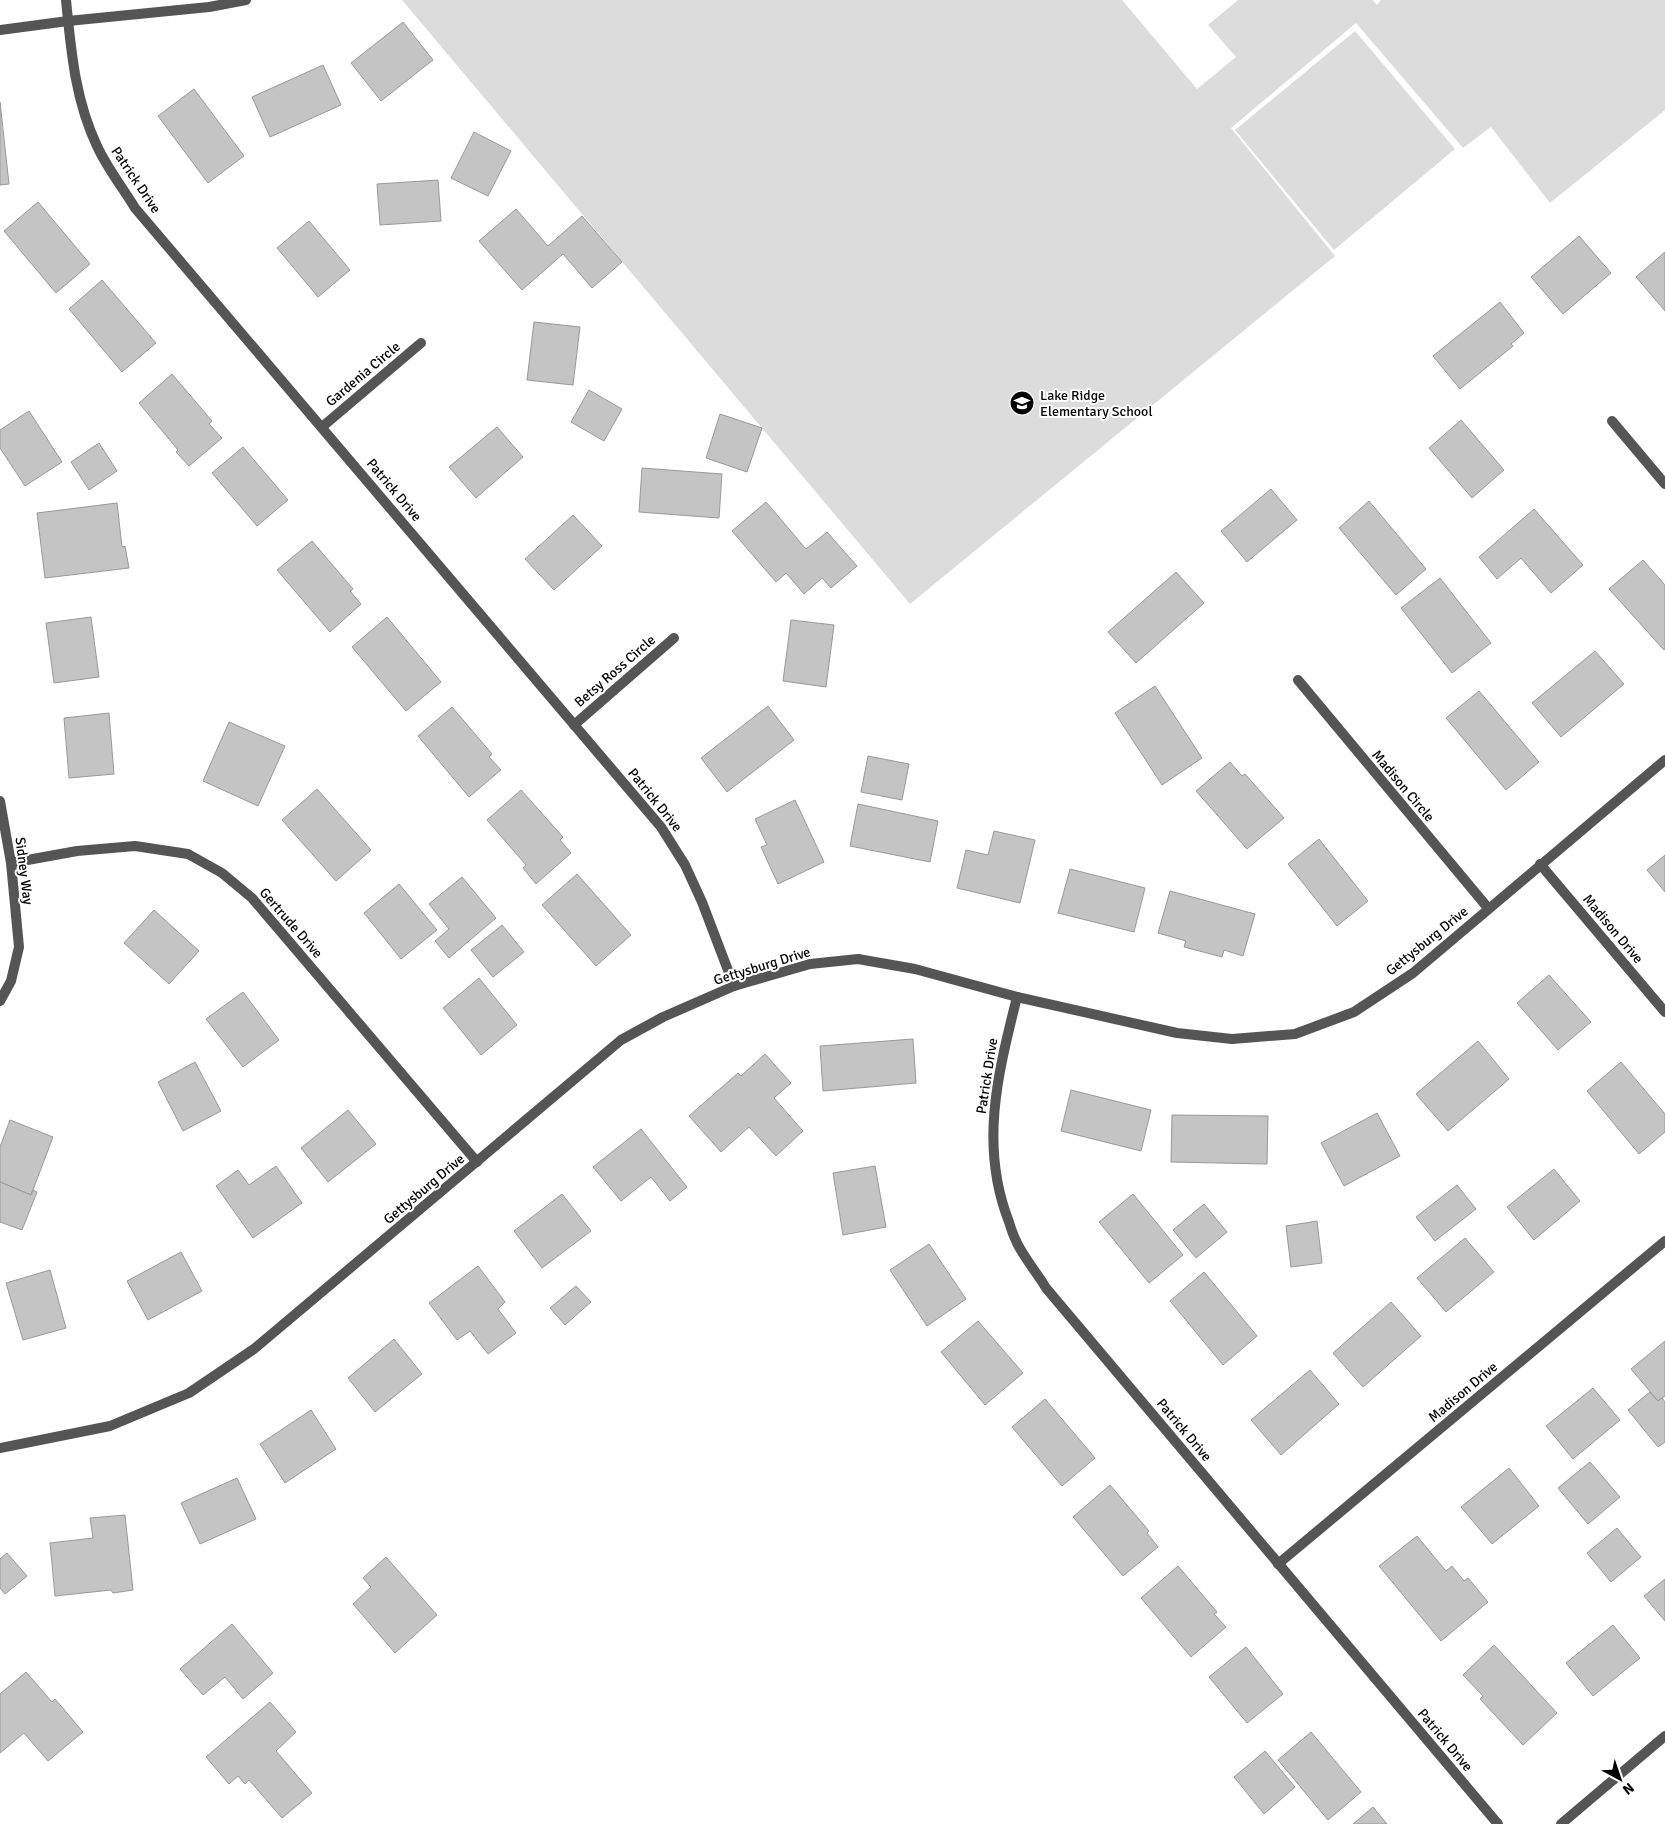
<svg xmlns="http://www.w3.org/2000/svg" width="1665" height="1824" font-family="Signika,sans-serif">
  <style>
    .green { fill: #dcdcdc }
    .building { fill: #c4c4c4; stroke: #999 }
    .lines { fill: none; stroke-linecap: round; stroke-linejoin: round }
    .street { stroke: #555; stroke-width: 10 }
    .labels { text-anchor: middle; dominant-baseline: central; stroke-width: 4; stroke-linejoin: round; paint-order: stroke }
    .street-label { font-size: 14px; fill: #000; stroke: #fff }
    .poi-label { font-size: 14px; fill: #000; stroke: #fff; text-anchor: start }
  </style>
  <rect width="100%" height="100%" fill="#fff"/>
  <g class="green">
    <polygon points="402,0 1122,0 1197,89 1236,57 1208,25 1238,0 1373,0 1377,5 1381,0 1665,0 1665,110 1550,203 1491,127 1463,148 1356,23 1231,128 1335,256 910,604"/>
    <polygon points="1355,31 1455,149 1334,250 1235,130"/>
  </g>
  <g class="building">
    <polygon points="403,22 433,60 381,101 351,63"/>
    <polygon points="323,65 341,105 270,137 252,97"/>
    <polygon points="194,89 244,156 208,183 158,116"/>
    <polygon points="0,102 9,184 0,185"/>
    <polygon points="474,132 511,151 488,196 451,178"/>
    <polygon points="438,180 441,221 380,225 377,184"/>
    <polygon points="38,202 90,264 56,293 4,231"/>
    <polygon points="516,209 548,246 582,216 622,262 592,288 563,254 522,290 479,241"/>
    <polygon points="309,221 350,270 318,297 277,248"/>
    <polygon points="1579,236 1611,273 1563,314 1531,277"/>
    <polygon points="1665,252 1665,311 1636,277"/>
    <polygon points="102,280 156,343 122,372 69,309"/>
    <polygon points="1500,302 1524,333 1511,344 1513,346 1460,389 1433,356"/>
    <polygon points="534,322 580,327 573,385 527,380"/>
    <polygon points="172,374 212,421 209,424 222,438 189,466 176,452 178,450 139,403"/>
    <polygon points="589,390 622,409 604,441 571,422"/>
    <polygon points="29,411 62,462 25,486 0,448 0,430"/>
    <polygon points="720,414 762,428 747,472 706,458"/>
    <polygon points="1461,420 1504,470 1472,498 1429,448"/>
    <polygon points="497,427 523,457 476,498 449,467"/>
    <polygon points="99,443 117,471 89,490 71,462"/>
    <polygon points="243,447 288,500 257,526 212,473"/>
    <polygon points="642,468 722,474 719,518 639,512"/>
    <polygon points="1271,489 1297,520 1247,562 1221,531"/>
    <polygon points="1369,501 1426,569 1396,595 1339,528"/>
    <polygon points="766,502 806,549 827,532 857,566 831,588 822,578 804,594 786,573 776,582 732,531"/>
    <polygon points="117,503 122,547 125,546 129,568 45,578 37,513"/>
    <polygon points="1534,509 1583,565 1551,593 1521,558 1497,579 1479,557"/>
    <polygon points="573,515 602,546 554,590 525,559"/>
    <polygon points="312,541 353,589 350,591 361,604 330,632 277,570"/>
    <polygon points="1643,560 1665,585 1665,649 1664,650 1609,589"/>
    <polygon points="1176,572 1204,603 1136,663 1108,632"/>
    <polygon points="1440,578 1491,643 1452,673 1401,608"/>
    <polygon points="91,617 99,677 54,683 46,623"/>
    <polygon points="387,617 441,682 406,711 352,647"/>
    <polygon points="791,620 834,625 826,687 783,681"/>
    <polygon points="1595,651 1624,684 1561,737 1532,703"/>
    <polygon points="1155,686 1202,758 1162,785 1115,713"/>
    <polygon points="1479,691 1539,762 1506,790 1446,718"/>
    <polygon points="768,706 794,740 727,792 701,758"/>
    <polygon points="452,707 492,754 489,757 501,770 469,797 418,736"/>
    <polygon points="109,713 114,774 69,778 64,718"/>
    <polygon points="229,722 285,746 258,806 203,781"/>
    <polygon points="868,756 909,764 902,800 861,792"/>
    <polygon points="1230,762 1242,776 1245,774 1284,818 1247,849 1196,791"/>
    <polygon points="317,789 371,850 336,881 282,820"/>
    <polygon points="521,790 563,837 560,840 571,853 536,884 523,868 526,865 487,820"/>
    <polygon points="795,800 824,862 778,884 761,847 767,845 755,819"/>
    <polygon points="858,804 938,821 930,862 850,846"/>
    <polygon points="994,831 1035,840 1020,903 957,888 966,850 988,855"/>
    <polygon points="1319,839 1368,901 1337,926 1288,864"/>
    <polygon points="1665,855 1665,892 1647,870"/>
    <polygon points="1070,869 1145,888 1134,932 1058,913"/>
    <polygon points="577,874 631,935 596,966 542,905"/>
    <polygon points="462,877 496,918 449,958 435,941 449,929 429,904"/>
    <polygon points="399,884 437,930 401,959 364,913"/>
    <polygon points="1170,891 1255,914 1243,956 1224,950 1222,957 1184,947 1186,941 1158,933"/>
    <polygon points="154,910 199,951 169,984 124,943"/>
    <polygon points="502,925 524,952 493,977 471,950"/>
    <polygon points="1549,975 1591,1022 1558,1050 1517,1003"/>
    <polygon points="479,978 517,1025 481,1055 443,1008"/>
    <polygon points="243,992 279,1040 243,1067 206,1019"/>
    <polygon points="913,1039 916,1083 823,1091 820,1046"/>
    <polygon points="1478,1041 1509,1079 1448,1131 1416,1094"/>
    <polygon points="765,1054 791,1083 774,1098 803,1131 776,1156 749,1127 721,1152 689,1116 738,1073 741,1076"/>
    <polygon points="195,1062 221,1111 183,1131 158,1082"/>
    <polygon points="1621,1062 1665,1114 1665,1132 1639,1154 1587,1091"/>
    <polygon points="1071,1090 1151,1110 1141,1151 1061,1131"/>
    <polygon points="348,1110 376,1144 328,1182 301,1148"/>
    <polygon points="1377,1113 1400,1156 1344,1186 1321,1143"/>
    <polygon points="1172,1115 1268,1116 1267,1164 1171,1162"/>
    <polygon points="10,1120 53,1137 31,1195 0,1182 0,1147"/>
    <polygon points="641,1129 687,1187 670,1201 651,1177 621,1201 593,1167"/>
    <polygon points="276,1166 302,1203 253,1238 216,1186 238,1170 249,1185"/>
    <polygon points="875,1166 886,1227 843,1235 833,1173"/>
    <polygon points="1554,1169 1580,1201 1534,1240 1507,1207"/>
    <polygon points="0,1182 31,1195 33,1190 37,1192 22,1230 0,1222"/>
    <polygon points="1457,1185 1476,1209 1435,1241 1416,1217"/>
    <polygon points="562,1194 591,1231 542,1268 514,1231"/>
    <polygon points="1133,1194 1183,1255 1149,1283 1099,1222"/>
    <polygon points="1204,1204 1227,1232 1196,1258 1173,1230"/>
    <polygon points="1317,1221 1322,1263 1291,1267 1286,1226"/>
    <polygon points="1465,1238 1494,1272 1446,1312 1417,1278"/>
    <polygon points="929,1244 966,1299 927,1326 890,1270"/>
    <polygon points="181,1252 202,1291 148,1320 127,1281"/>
    <polygon points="478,1266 505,1302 498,1309 516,1333 488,1354 470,1331 457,1340 429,1303"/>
    <polygon points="50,1270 66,1328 23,1340 6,1283"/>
    <polygon points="1204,1272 1257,1336 1223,1365 1170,1301"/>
    <polygon points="576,1286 591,1302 565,1325 550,1308"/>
    <polygon points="1391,1302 1421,1336 1363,1387 1333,1353"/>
    <polygon points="978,1321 1023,1373 985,1405 941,1352"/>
    <polygon points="394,1339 422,1374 375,1412 348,1378"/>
    <polygon points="1665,1341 1665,1396 1658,1401 1631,1369"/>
    <polygon points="1310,1370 1339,1404 1281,1455 1251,1420"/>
    <polygon points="1593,1388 1620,1420 1573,1459 1546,1426"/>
    <polygon points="1650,1392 1658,1401 1662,1398 1665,1402 1665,1442 1658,1447 1628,1410"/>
    <polygon points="1045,1399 1095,1458 1062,1486 1012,1427"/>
    <polygon points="311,1410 336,1449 285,1483 260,1444"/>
    <polygon points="1590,1462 1620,1497 1588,1524 1558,1488"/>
    <polygon points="1509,1468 1539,1506 1492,1544 1461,1507"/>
    <polygon points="237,1478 256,1519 200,1544 181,1503"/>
    <polygon points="1110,1485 1149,1531 1147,1533 1158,1547 1123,1576 1073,1517"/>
    <polygon points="125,1515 133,1590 113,1593 111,1590 55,1596 50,1543 93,1538 90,1518"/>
    <polygon points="1617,1528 1641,1557 1611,1582 1587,1553"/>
    <polygon points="1417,1536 1446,1571 1452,1566 1464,1581 1468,1578 1488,1602 1441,1641 1379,1566"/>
    <polygon points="7,1553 27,1576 5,1594 0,1588 0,1559"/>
    <polygon points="386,1557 437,1615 395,1653 353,1604 371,1587 363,1578"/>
    <polygon points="1178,1566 1217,1612 1214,1614 1226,1627 1191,1657 1141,1598"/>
    <polygon points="1665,1579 1665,1621 1644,1596"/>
    <polygon points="232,1624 273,1673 243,1699 225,1677 203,1695 180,1669"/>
    <polygon points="1613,1625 1640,1658 1593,1696 1566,1663"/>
    <polygon points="1494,1645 1557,1713 1523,1745 1480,1699 1483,1696 1463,1675"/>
    <polygon points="1246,1647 1283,1694 1247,1723 1209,1677"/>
    <polygon points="26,1672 52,1702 55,1699 83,1732 48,1761 24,1733 0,1753 0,1694"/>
    <polygon points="270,1702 296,1732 276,1751 312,1793 282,1818 249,1780 245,1784 238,1776 229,1784 206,1757"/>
    <polygon points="1311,1732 1361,1792 1328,1820 1278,1760"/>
    <polygon points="1265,1751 1295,1787 1264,1814 1234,1777"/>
    <polygon points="1373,1807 1387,1824 1353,1824"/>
  </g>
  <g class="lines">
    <g class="street">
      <path d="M66 0C71 50 75 100 97 146 107 168 123 188 135 208L661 827 685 865 702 902 734 986"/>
      <polyline points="0,30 68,21 209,7 246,0"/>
      <polyline points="1612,421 1665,484"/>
      <polyline points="322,427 421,343"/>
      <polyline points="1298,680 1488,908"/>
      <polyline points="574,725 674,638"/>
      <polyline points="0,801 11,863 19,947 11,981 0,1001"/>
      <polyline points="11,863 77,851 135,846 188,854 222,873 252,898 477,1162"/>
      <polyline points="1540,864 1665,1012"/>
      <path d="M1017 997C998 1073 979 1146 1009 1222 1011 1229 1014 1237 1017 1243 1025 1259 1037 1273 1046 1288L1498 1824"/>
      <polyline points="0,1448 110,1426 189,1393 254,1349 621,1040 663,1017 734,986 810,964 858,959 915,969 1017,997 1177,1033 1232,1039 1295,1034 1354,1012 1413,973 1665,760"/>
      <polyline points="1278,1564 1665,1241"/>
      <polyline points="1561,1824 1665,1736"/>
    </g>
  </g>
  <defs>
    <symbol id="school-disc" viewBox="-11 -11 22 22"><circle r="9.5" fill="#000" stroke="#fff"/><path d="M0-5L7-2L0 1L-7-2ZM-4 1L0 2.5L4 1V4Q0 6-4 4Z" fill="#fff"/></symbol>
  </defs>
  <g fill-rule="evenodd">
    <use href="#school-disc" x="1008" y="389" width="28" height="28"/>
  </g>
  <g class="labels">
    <g class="street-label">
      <text transform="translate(136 180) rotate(56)">Patrick Drive</text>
      <text transform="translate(363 374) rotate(-40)">Gardenia Circle</text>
      <text transform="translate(394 490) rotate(50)">Patrick Drive</text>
      <text transform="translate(615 671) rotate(-41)">Betsy Ross Circle</text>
      <text transform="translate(1403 786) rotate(50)">Madison Circle</text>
      <text transform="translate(655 800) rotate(51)">Patrick Drive</text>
      <text transform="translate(24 871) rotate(83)">Sidney Way</text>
      <text transform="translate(291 923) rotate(49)">Gertrude Drive</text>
      <text transform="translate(1613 929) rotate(50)">Madison Drive</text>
      <text transform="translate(1427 941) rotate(-39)">Gettysburg Drive</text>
      <text transform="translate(762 966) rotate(-17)">Gettysburg Drive</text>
      <text transform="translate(987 1076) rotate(-81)">Patrick Drive</text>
      <text transform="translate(424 1189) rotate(-40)">Gettysburg Drive</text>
      <text transform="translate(1463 1392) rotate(-40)">Madison Drive</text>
      <text transform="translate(1184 1430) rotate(50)">Patrick Drive</text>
      <text transform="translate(1445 1740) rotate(50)">Patrick Drive</text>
    </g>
    <g class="poi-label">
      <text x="1040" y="395">Lake Ridge<tspan x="1040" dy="16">Elementary School</tspan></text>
    </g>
  </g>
  <g transform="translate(1620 1779) rotate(140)" stroke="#ffffff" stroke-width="4" paint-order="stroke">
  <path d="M0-4L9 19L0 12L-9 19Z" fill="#000000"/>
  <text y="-8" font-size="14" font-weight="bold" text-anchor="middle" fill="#000000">N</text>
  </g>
</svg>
